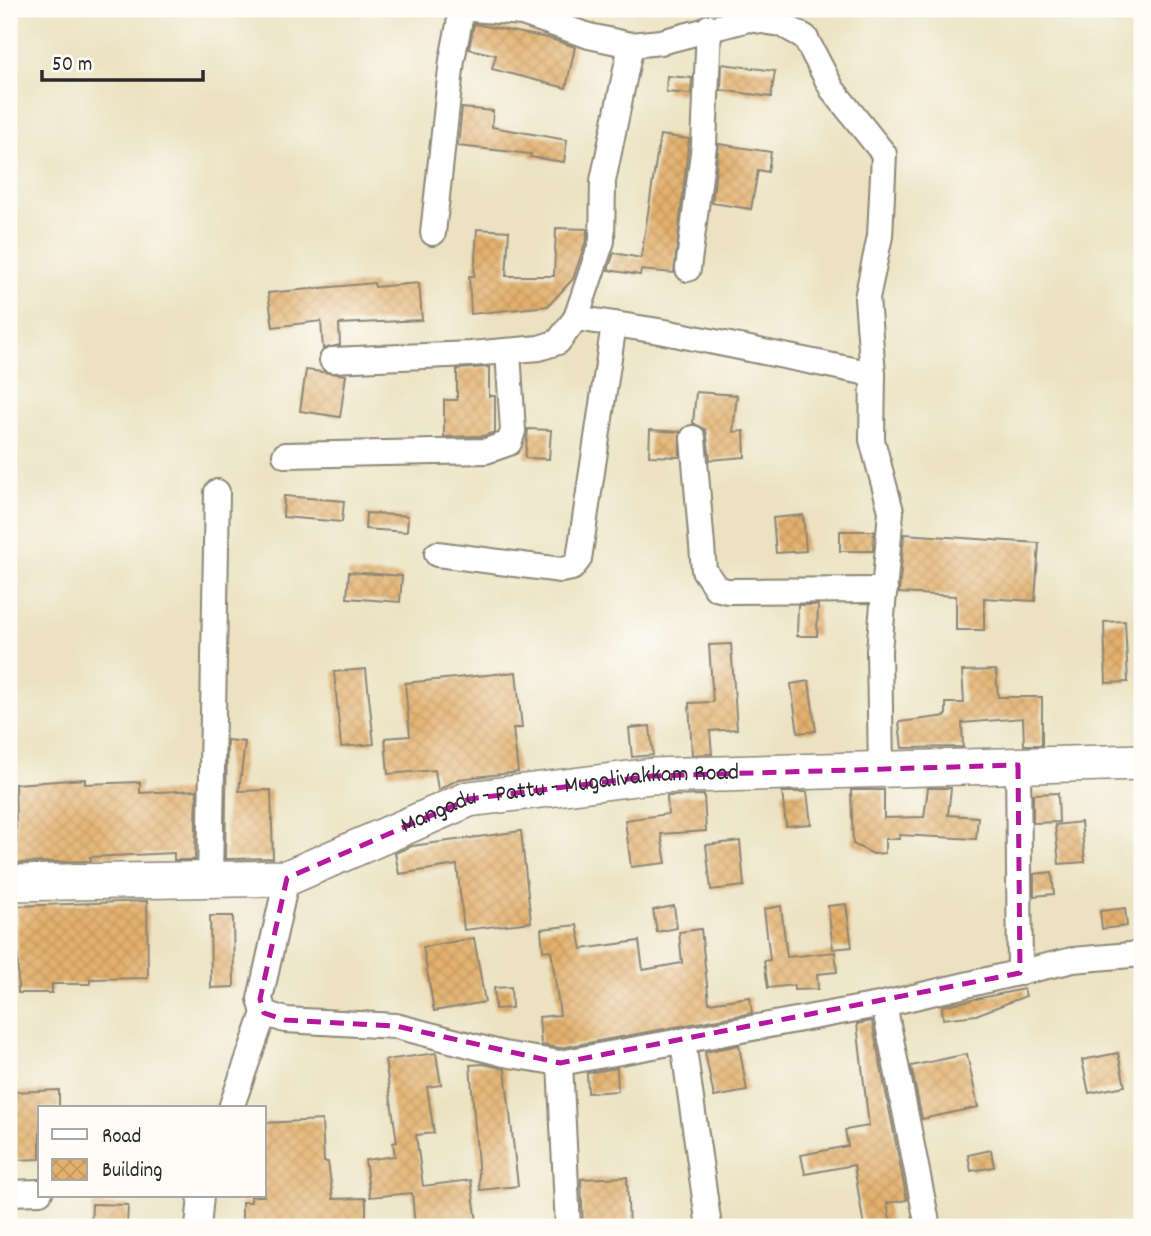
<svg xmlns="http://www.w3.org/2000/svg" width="1151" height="1236" font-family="Dekko,sans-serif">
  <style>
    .building { fill: url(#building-cross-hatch) }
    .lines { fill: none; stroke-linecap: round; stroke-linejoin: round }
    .street-casing { stroke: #8c8676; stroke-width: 28 }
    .secondary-casing { stroke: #8c8676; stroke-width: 38 }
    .street { stroke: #fff; stroke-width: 24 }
    .secondary { stroke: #fff; stroke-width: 35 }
    .marked { fill: none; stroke: #b5179e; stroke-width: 5; stroke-dasharray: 14 9; stroke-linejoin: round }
    .labels { text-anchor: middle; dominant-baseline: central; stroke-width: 5; stroke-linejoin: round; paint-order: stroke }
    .street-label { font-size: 24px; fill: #2b2b2b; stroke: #fdfcf7 }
  </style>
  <defs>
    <pattern id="building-cross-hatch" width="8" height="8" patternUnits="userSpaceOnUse" patternTransform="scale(1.75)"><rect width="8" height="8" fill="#e3b16d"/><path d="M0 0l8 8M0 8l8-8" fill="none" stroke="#c3985f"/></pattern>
  </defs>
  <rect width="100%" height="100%" fill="#fdfcf7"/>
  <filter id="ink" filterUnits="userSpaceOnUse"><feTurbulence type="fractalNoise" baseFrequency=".0143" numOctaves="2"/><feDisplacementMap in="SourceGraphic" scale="14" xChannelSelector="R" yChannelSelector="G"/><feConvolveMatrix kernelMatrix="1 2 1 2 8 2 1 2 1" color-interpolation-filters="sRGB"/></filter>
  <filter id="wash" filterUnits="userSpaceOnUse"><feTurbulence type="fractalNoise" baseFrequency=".00686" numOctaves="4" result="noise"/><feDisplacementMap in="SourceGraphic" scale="28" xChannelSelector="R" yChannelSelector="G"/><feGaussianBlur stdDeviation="1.57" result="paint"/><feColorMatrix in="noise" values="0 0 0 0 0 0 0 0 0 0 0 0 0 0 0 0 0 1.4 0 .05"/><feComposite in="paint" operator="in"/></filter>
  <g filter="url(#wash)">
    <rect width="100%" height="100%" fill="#ece2c1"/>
    <g id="blocks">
      <g class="building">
        <polygon points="474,24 548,38 575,47 566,88 492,69 496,55 469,49"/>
        <polygon points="722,64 775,71 771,97 721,90"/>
        <polygon points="667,76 692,78 691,94 666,92"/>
        <polygon points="462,108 493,111 492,127 567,140 564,162 530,157 531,154 458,146"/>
        <polygon points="660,135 689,139 674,273 641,270 640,275 608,270 614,253 641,258"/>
        <polygon points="719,144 771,152 768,172 758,170 751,209 712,203"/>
        <polygon points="556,228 587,229 587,238 573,279 548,306 471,314 469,276 474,276 477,229 509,231 506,276 554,276"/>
        <polygon points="374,283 375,287 419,283 422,320 339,324 340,345 323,349 321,321 273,327 268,293"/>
        <polygon points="489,367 489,396 495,396 495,432 483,436 444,437 444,400 457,400 457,369"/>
        <polygon points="306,370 346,375 340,417 300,411"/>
        <polygon points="696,392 737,395 733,432 744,431 745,457 710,460 706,430 693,423"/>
        <polygon points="528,429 551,430 549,459 525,458"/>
        <polygon points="650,430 680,432 680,457 649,456"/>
        <polygon points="284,496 344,501 342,522 283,517"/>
        <polygon points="366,513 408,516 407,532 365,529"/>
        <polygon points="803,515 806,551 776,553 773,518"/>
        <polygon points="840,531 874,531 873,551 840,551"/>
        <polygon points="904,534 1039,543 1035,601 984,598 984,630 956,630 956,596 899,593"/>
        <polygon points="349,572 402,576 400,602 347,598"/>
        <polygon points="798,605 818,605 817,636 797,636"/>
        <polygon points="1125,621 1128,682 1106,683 1104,622"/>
        <polygon points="731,644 737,729 710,731 712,754 692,755 689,703 713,702 709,645"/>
        <polygon points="366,669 374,744 341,747 334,672"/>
        <polygon points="996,670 998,697 1042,697 1042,745 1024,745 1023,718 962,723 963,747 902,748 899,722 946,716 946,703 964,703 962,671"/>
        <polygon points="516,672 522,728 513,728 518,772 459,779 438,790 435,770 388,774 385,738 410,736 405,683"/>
        <polygon points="809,681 816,731 798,733 791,684"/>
        <polygon points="650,726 653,755 632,757 629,728"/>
        <polygon points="227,740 245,742 239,791 271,790 273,858 225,859"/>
        <polygon points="85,779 85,784 140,782 140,793 197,790 195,860 174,860 174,853 90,857 91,861 17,863 15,784"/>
        <polygon points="928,788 951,788 948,815 978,817 976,839 899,835 899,839 885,839 885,853 873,854 853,844 851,790 884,790 884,818 924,817"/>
        <polygon points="782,792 807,792 811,824 786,826"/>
        <polygon points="1058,793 1059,822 1033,823 1033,794"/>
        <polygon points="704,795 706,831 661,834 666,863 631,867 625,820 668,814 667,796"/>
        <polygon points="1081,822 1085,862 1059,864 1055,825"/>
        <polygon points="521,831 531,922 464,930 457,865 399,874 395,853 412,846"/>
        <polygon points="740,841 744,886 711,890 706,845"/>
        <polygon points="1052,872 1054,894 1034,896 1034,874"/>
        <polygon points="147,901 148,978 90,979 90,984 52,984 52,993 18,993 17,906"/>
        <polygon points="846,904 852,947 833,949 828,906"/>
        <polygon points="674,906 677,928 657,932 653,910"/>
        <polygon points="781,906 787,957 835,952 837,972 817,974 818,989 794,990 794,985 768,988 764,961 770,960 764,909"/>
        <polygon points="1125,908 1127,926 1102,929 1100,911"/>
        <polygon points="210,916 233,916 234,987 211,988"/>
        <polygon points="577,925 582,949 639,941 643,970 682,963 679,932 701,929 709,1003 750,997 752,1013 560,1048 541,1045 539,1017 560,1015 551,950 543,951 541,929"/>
        <polygon points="474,938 485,1002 434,1011 423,947"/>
        <polygon points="511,987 512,1008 495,1009 494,988"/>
        <polygon points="1024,989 1026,996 976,1015 943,1019 942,1006"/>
        <polygon points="872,1021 907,1200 887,1203 891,1227 864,1227 854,1165 805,1174 801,1155 848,1146 845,1130 869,1126 857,1024"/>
        <polygon points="739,1045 747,1091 714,1097 705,1052"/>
        <polygon points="436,1053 441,1085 427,1087 434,1133 416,1135 423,1186 471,1180 477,1222 455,1227 415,1227 412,1193 370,1197 365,1160 395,1156 393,1143 397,1142 385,1060"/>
        <polygon points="1118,1053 1125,1086 1089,1093 1082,1060"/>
        <polygon points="967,1054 978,1107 922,1119 911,1066"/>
        <polygon points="483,1064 505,1069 518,1186 480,1190 470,1065"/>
        <polygon points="617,1068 618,1091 588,1093 587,1073"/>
        <polygon points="59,1090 59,1108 40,1108 40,1159 15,1160 12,1092"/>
        <polygon points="322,1120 324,1162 328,1162 333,1199 366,1198 366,1227 242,1227 242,1202 251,1202 251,1196 264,1196 264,1123"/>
        <polygon points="991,1150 994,1167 971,1171 968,1155"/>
        <polygon points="627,1177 629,1227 583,1227 581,1179"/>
        <polygon points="92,1204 128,1205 127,1227 91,1227"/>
      </g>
    </g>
  </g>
  <g filter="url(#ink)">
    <use href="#blocks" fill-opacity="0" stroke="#8c8676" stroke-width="2"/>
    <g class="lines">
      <defs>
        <g id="street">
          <polyline points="472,9 522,13 589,36 631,45 661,42 749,19 781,24 805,37 832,89 884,154 880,236 867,298 873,374 872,440 891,511 879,651 881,769"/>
          <polyline points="433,233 452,60 462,9"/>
          <polyline points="688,269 704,145 709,27"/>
          <polyline points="576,318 665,332 873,374"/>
          <polyline points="332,360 471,354 539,348 558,342 576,318 602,241 603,181 631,45"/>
          <polyline points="693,438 704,570 716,588 727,591 885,590"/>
          <polyline points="285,455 486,451 509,443 513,431 508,351"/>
          <polyline points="437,554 561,570 572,568 579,559 614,324"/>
          <polyline points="1018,765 1020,973"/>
          <polyline points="287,878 260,999 264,1013 285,1020 396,1026 504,1054 560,1063 884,1004 1073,960 1142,954"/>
          <polyline points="210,879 217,492"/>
          <polyline points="884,1004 928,1227"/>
          <polyline points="683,1042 709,1227"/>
          <polyline points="560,1063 568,1227"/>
          <polyline points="231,1108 264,1013"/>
          <polyline points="9,1193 40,1192"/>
          <polyline points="198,1227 201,1196"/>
        </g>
        <g id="secondary">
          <path id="s1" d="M9 883 287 878 469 799 652 776 1142 762"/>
        </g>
      </defs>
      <use href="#street" class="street-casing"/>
      <use href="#secondary" class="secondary-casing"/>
      <use href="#street" class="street"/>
      <use href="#secondary" class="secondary"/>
    </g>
  </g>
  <path class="marked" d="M1018 765 1020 973 560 1063 396 1026 285 1020 264 1013 260 999 287 878 469 799 652 776Z"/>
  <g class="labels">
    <g class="street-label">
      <text stroke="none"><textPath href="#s1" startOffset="576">Mangadu - Pattu - Mugalivakkam Road</textPath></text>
    </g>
  </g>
  <rect width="1151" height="1236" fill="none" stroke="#fdfcf7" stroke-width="35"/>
  <rect x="38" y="1106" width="228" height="91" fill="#fdfcf7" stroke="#a9a8a5" stroke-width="2"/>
  <rect x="52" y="1129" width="35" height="10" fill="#ffffff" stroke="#a9a8a5" stroke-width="2"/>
  <text x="102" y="1142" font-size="21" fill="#2b2b2b">Road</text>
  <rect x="52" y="1159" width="35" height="21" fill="url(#building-cross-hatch)" stroke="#a9a8a5" stroke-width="2"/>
  <text x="102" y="1176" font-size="21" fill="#2b2b2b">Building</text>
  <path d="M42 70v10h161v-10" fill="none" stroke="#2b2b2b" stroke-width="3.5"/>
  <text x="52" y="70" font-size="21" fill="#2b2b2b" stroke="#fdfcf7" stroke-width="5" paint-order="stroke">50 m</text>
</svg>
